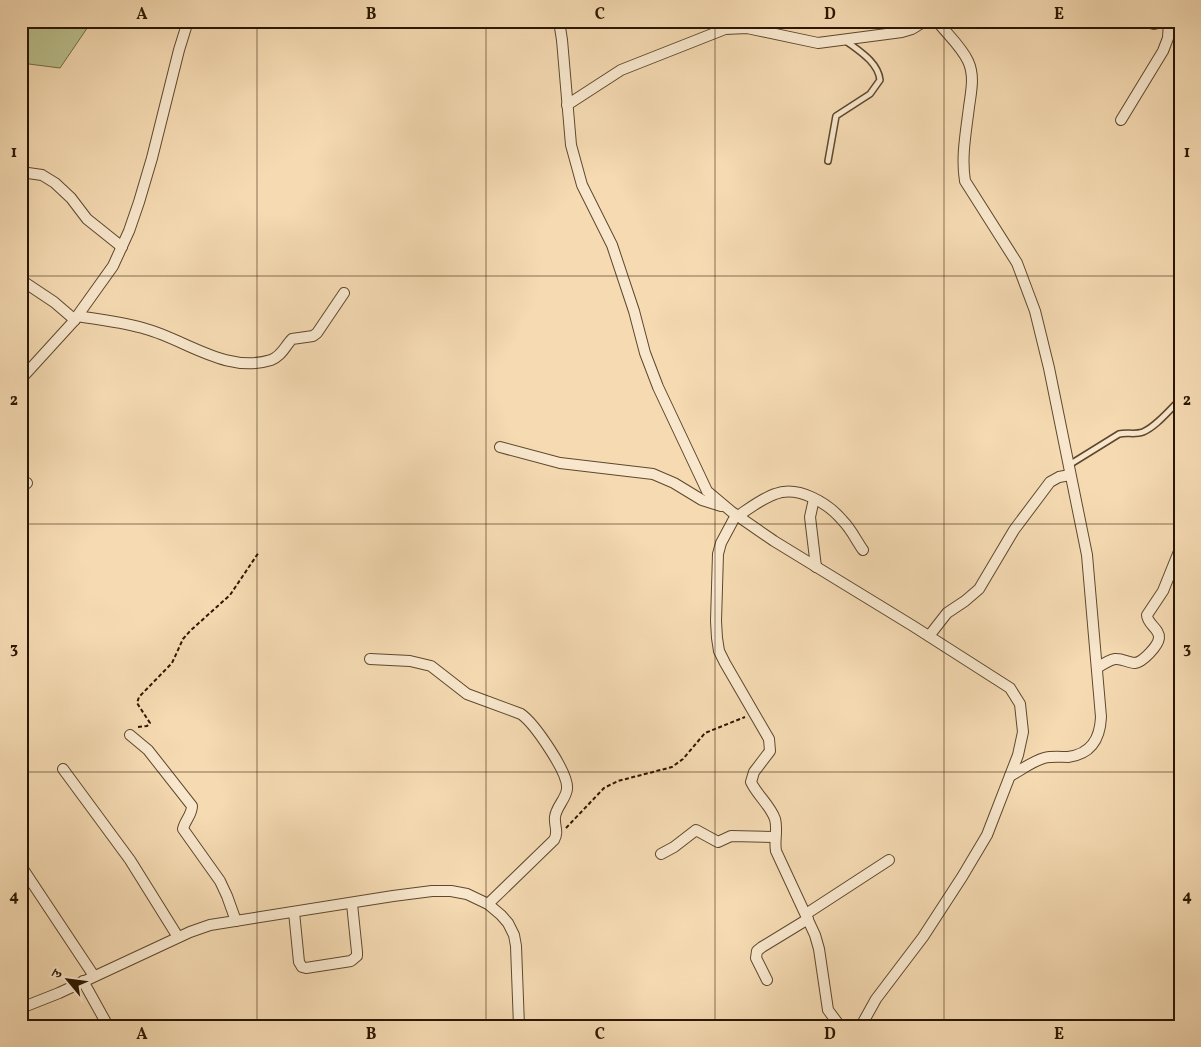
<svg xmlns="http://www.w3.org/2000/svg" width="1201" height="1047" font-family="Vollkorn,'Noto Serif Devanagari',serif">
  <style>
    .green { fill: #bac08e; stroke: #736c47 }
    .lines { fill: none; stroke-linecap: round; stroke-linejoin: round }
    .lane-casing { stroke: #5e482c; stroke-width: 8 }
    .street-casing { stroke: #5e482c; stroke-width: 12 }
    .path { stroke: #2c1700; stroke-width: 2; stroke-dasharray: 4 2.5; stroke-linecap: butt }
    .lane { stroke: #f8e7cd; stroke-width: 5 }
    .street { stroke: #f8e7cd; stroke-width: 10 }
    .grid { fill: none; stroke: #2c1700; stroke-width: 1; stroke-opacity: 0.55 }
    .neatline { fill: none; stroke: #2c1700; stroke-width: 2 }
    .grid-label { font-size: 16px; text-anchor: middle; font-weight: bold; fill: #2c1700 }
  </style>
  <rect width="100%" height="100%" fill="#f5dab2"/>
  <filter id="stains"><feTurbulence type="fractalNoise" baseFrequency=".004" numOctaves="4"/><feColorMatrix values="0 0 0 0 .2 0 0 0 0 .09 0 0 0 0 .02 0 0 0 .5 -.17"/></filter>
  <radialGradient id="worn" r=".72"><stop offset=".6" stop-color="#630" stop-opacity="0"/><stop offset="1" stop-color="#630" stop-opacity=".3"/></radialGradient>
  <polygon class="green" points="21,21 92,21 60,68 21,63"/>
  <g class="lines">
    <defs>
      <g id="lane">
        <path d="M828 161 836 116 870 94 880 80C878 62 859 51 846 41"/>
        <path d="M1069 465 1119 434C1127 432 1135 435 1143 432 1157 426 1169 410 1180 400"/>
      </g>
      <g id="street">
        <polyline points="559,21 562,40 571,145 582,185 612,245 634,311 645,353 658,387 707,491 732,512 774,541 913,626 1010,688 1020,704 1023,732 1018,755 987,835 962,877 923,937 876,999 861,1026"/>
        <path d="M937 21C947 34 961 46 968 61 975 76 971 92 969 107 966 132 961 157 965 181L1017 263 1035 311 1049 368 1087 555 1101 717C1100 739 1091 754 1068 757 1060 757 1052 756 1044 758 1033 761 1021 770 1010 776"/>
        <polyline points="1143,21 1154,24 1167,21"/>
        <polyline points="567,105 621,70 725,29 747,28 818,43 902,32 912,29 925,21"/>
        <polyline points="1121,120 1163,51 1168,38 1169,21"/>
        <polyline points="21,172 42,175 55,183 71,198 87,219 122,247"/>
        <polyline points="21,280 54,302 75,320"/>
        <path d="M78 316C100 320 124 322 146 329 186 340 227 374 271 360 282 356 285 346 292 339L313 336 317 333 344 293"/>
        <polyline points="21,379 73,322 113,266 129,231 139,202 152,158 179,50 188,21"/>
        <polyline points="500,447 560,463 653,474 674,483 702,500 721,506"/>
        <polyline points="21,487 27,483"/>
        <polyline points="814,499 810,517 816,567"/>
        <path d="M736 515 721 543 718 554 716 621 717 638 719 651 725 663 769 739 770 751 754 772 751 782C757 795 770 805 775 819 778 829 774 841 776 851L815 935 819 949 828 1010 840 1026"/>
        <path d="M738 516C750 508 761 499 775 494 798 485 828 503 843 521 851 529 856 540 863 550"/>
        <polyline points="929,636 947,613 965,601 979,589 1014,530 1050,482 1059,477 1070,475"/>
        <path d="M370 659 410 661 431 666 467 694 521 714C534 723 569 773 567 789 566 799 556 807 555 817 554 826 559 832 554 840L488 904"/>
        <path d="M1097 668C1103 664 1109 660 1115 659 1122 658 1128 663 1135 663 1143 662 1158 646 1159 638 1160 629 1147 624 1147 615L1163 591 1180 549"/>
        <path d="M130 735 148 750 192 806C192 815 185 820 183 829L220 881 227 896 236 921"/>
        <polyline points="63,769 130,860 178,937"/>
        <polyline points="661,854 674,847 696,830 718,842 731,836 775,837"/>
        <polyline points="21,866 94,976"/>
        <polyline points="294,912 299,962 302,967 306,968 351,961 357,956 357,952 352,904"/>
        <polyline points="806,914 889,860"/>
        <polyline points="767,980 756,958 757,951 762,947 808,919"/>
        <polyline points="83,981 108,1026"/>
        <polyline points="21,1008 59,993 190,932 210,925 393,896 432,891 451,891 467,894 488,904 501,915 508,923 514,935 516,946 519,1026"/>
      </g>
    </defs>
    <use href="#lane" class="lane-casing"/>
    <use href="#street" class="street-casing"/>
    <g class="path">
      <polyline points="138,727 147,726 150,723 137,703 139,697 172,663 183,639 190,631 230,595 259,552"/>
      <polyline points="566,828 604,788 618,781 672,767 683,759 705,733 745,717"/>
    </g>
    <use href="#lane" class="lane"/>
    <use href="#street" class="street"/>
  </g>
  <path class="grid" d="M257 21V1026M486 21V1026M715 21V1026M944 21V1026M21 276H1180M21 524H1180M21 772H1180"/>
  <rect width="1201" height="1047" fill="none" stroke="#f5dab2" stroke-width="55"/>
  <g transform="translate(68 980) rotate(299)" stroke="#f8e7cd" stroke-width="4" paint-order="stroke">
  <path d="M0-4L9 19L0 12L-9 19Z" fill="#2c1700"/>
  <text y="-8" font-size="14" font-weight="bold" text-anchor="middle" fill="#2c1700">उ</text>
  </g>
  <rect x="28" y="28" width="1146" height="992" class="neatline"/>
  <g class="grid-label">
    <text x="142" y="19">A</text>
    <text x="371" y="19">B</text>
    <text x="600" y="19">C</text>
    <text x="830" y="19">D</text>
    <text x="1059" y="19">E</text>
    <text x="14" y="157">1</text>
    <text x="1187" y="157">1</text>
    <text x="14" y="405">2</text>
    <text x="1187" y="405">2</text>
    <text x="14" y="653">3</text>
    <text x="1187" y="653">3</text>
    <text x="14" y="901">4</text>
    <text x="1187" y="901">4</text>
    <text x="142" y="1039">A</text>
    <text x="371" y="1039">B</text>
    <text x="600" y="1039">C</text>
    <text x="830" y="1039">D</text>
    <text x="1059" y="1039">E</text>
  </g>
  <rect width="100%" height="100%" filter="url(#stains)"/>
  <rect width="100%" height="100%" fill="url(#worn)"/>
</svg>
